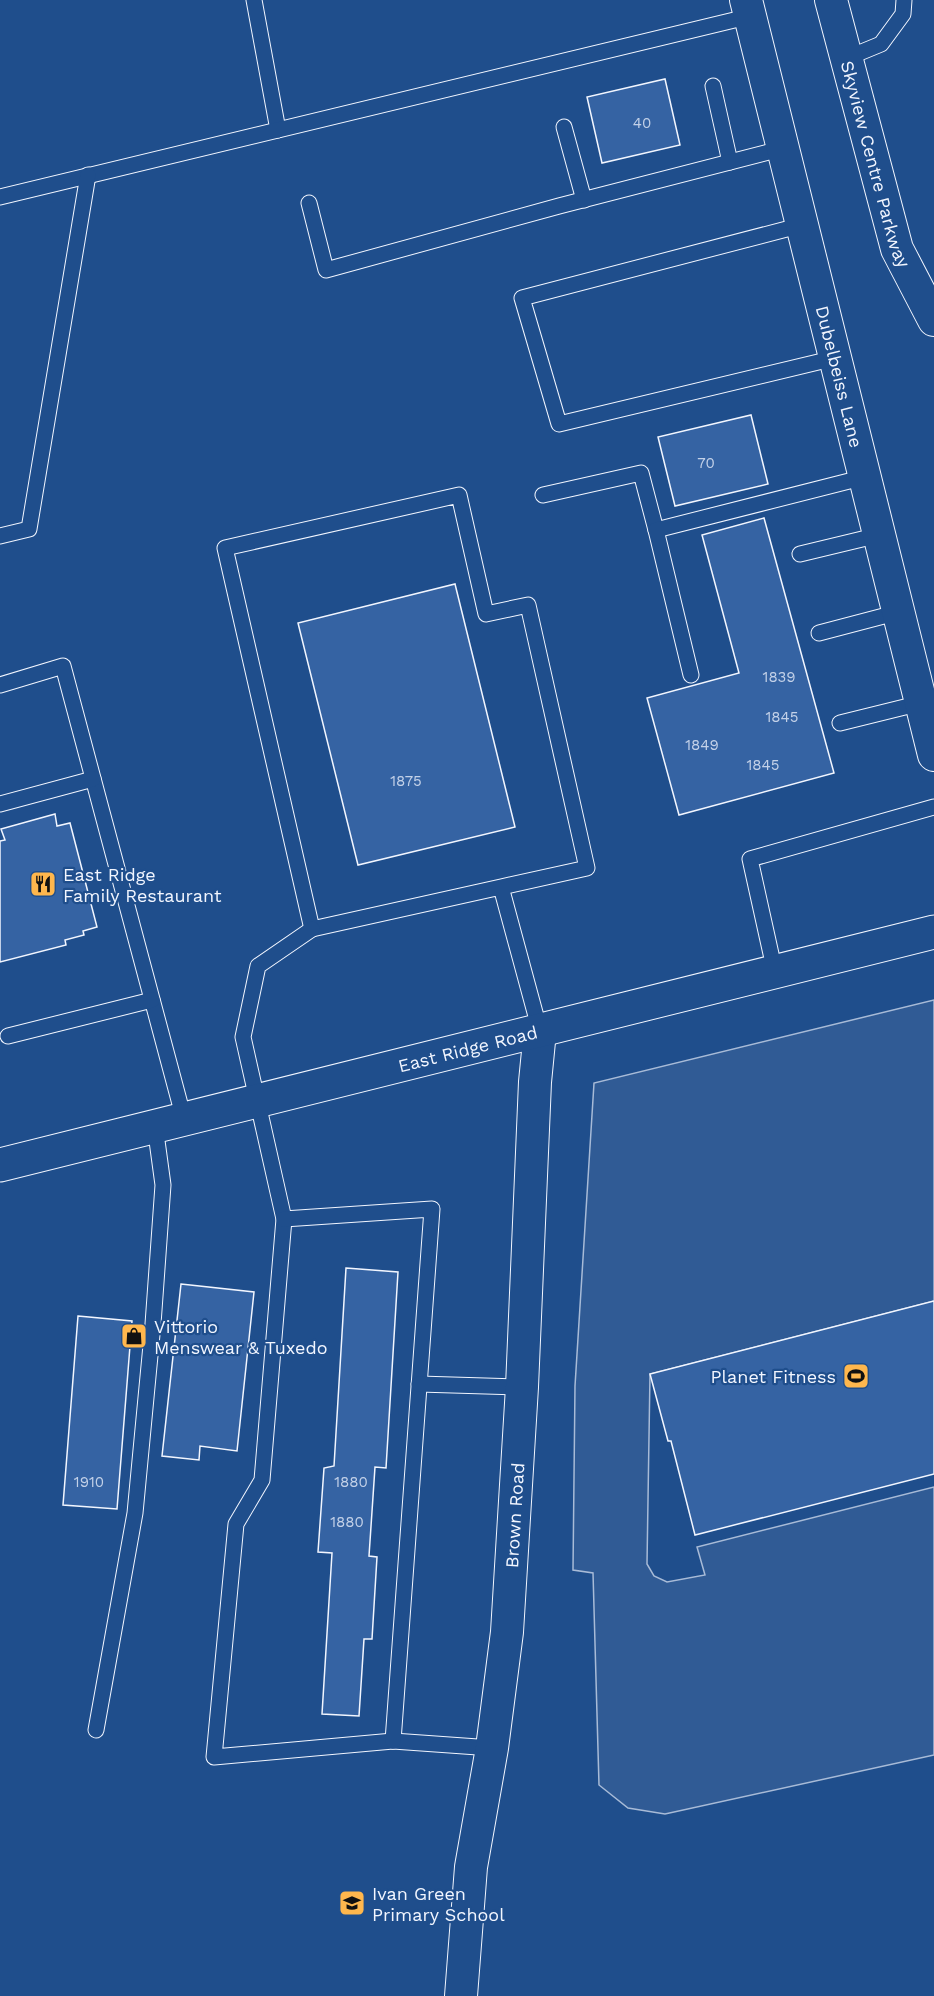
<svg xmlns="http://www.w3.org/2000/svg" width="934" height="1996" font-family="'Work Sans',sans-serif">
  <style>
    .parking { fill: #305b95; stroke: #a8bbd7; stroke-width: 1.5 }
    .building { fill: #3563a3; stroke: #f2f6ff; stroke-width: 1.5 }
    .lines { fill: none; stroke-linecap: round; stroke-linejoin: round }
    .lane-casing { stroke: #f2f6ff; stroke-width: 17 }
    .street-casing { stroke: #f2f6ff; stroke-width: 34 }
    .secondary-casing { stroke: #f2f6ff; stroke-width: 35 }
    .lane { stroke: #1f4e8c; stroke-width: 15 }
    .street { stroke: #1f4e8c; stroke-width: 32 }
    .secondary { stroke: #1f4e8c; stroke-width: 33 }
    .labels { text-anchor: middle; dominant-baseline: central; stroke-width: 4.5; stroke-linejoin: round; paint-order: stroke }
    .number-label { font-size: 15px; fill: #c3d1e8 }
    .street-label { font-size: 18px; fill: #f2f6ff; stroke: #1f4e8c }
    .poi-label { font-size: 18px; fill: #f2f6ff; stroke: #1f4e8c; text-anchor: start }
  </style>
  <rect width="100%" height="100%" fill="#1f4e8c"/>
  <polygon class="parking" points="934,1000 934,1301 650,1374 647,1564 654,1576 667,1582 705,1575 697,1547 934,1487 934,1755 665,1814 628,1808 599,1785 593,1573 573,1570 575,1386 594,1083"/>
  <g class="building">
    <polygon points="665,79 680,145 602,163 587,97"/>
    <polygon points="751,415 768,484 675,506 658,437"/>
    <polygon points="764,518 834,773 679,815 647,698 739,673 702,535"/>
    <polygon points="455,584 515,827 358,865 298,623"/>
    <polygon points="55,814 57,826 70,823 97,927 83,931 84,935 65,940 66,945 0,962 0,841 5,840 1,829"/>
    <polygon points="346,1268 398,1272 386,1468 375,1467 369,1556 377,1557 372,1639 364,1639 359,1716 322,1714 332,1553 318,1552 324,1468 334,1466"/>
    <polygon points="181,1284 254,1292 237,1451 200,1446 199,1460 162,1456"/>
    <polygon points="934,1301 934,1474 695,1535 671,1441 668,1441 650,1374"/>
    <polygon points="78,1316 132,1321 117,1509 63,1505"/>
  </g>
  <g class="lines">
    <defs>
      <g id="lane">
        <polyline points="254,0 278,130"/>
        <polyline points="847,58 881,44 903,14 904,0"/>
        <polyline points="713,86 730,162"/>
        <polyline points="564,127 584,200"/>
        <polyline points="0,197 751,16"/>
        <polyline points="309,203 326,270 559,206 784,148"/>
        <polyline points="802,225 522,298 559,424 835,358"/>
        <polyline points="543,495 641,473 656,530"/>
        <polyline points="0,536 29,529 88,175"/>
        <polyline points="800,554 879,535"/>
        <polyline points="819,633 899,612"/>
        <polyline points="691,675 656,530 865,477"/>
        <polyline points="0,685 63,666 184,1119"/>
        <polyline points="840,723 921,703"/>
        <polyline points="0,804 93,779"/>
        <polyline points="501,887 587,868 528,605 486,614 459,495 225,548 312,929 501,887 540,1031"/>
        <polyline points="312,929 258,966 243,1037 284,1219 262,1480 236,1524 214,1757 393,1741 492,1748"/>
        <polyline points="775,972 750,859 934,807"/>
        <polyline points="8,1036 152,1000"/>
        <polyline points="284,1219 432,1209 393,1741"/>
        <polyline points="419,1384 522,1387"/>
        <polyline points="96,1730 135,1513 153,1324 163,1185 155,1126"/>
      </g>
      <g id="street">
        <path id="s1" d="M746 0 934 755"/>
        <path id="s2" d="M831 0 897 249 934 320"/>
        <path id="s3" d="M461 1996 471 1867 492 1748 507 1632 522 1387 535 1082 540 1031"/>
      </g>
      <g id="secondary">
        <path id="s4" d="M0 1165 934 932"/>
      </g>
    </defs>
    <use href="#lane" class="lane-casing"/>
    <use href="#street" class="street-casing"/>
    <use href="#secondary" class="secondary-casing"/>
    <use href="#lane" class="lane"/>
    <use href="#street" class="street"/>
    <use href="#secondary" class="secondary"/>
  </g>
  <defs>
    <symbol id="restaurant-square" viewBox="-11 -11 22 22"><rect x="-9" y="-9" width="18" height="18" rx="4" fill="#ffb74d" stroke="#1f4e8c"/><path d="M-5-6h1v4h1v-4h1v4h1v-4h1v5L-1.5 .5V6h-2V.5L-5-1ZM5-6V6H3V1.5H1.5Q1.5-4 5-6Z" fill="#111"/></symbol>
    <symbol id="shop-square" viewBox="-11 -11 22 22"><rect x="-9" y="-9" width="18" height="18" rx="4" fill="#ffb74d" stroke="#1f4e8c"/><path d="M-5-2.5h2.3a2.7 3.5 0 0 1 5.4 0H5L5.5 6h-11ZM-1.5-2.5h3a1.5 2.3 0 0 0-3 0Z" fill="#111"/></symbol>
    <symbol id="stadium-square" viewBox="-11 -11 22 22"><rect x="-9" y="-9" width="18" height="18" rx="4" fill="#ffb74d" stroke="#1f4e8c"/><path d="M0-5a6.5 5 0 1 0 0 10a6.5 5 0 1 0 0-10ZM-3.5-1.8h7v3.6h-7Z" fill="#111"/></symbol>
    <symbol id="school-square" viewBox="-11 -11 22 22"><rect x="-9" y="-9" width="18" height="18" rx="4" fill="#ffb74d" stroke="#1f4e8c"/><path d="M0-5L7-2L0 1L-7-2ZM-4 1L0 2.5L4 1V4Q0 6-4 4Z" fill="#111"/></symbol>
  </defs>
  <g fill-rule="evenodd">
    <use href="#restaurant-square" x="28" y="869" width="30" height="30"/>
    <use href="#shop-square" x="119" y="1321" width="30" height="30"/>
    <use href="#stadium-square" x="841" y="1361" width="30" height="30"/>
    <use href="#school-square" x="337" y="1888" width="30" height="30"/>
  </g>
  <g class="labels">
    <g class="number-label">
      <text x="642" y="123">40</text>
      <text x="706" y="463">70</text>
      <text x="779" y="677">1839</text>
      <text x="782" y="717">1845</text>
      <text x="702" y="745">1849</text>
      <text x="763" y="765">1845</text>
      <text x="406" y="781">1875</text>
      <text x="89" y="1482">1910</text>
      <text x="351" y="1482">1880</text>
      <text x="347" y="1522">1880</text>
    </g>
    <g class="street-label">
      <text stroke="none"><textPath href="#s2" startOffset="170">Skyview Centre Parkway</textPath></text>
      <text stroke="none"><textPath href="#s1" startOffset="388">Dubelbeiss Lane</textPath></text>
      <text stroke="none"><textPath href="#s4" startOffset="482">East Ridge Road</textPath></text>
      <text stroke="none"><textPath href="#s3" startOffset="484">Brown Road</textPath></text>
    </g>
    <g class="poi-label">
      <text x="63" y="874">East Ridge<tspan x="63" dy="21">Family Restaurant</tspan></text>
      <text x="154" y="1326">Vittorio<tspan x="154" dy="21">Menswear &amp; Tuxedo</tspan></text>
      <text x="836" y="1376" text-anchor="end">Planet Fitness</text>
      <text x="372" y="1893">Ivan Green<tspan x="372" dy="21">Primary School</tspan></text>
    </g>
  </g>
</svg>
